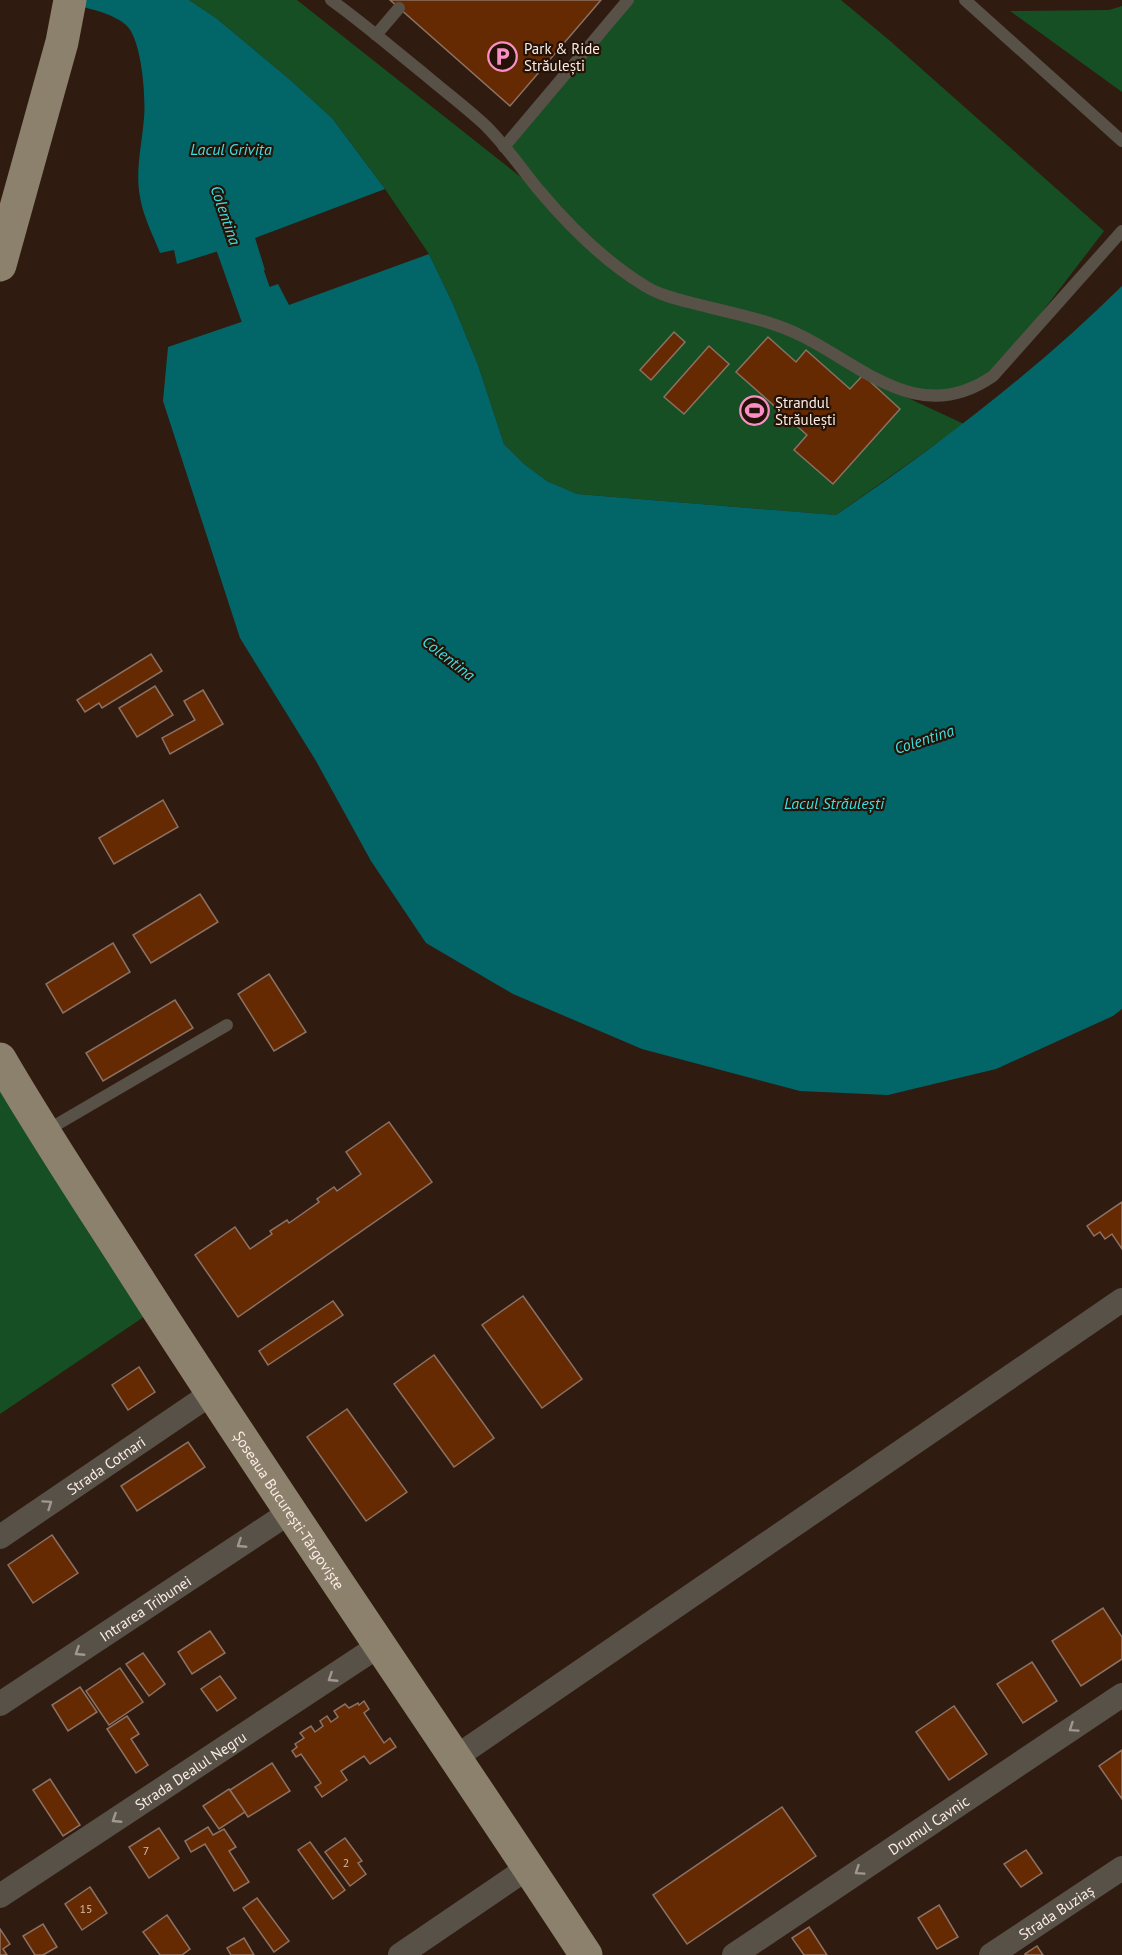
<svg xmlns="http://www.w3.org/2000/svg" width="1122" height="1955" font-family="'PT Sans',sans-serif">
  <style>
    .green { fill: #164f23 }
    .water { fill: #026668 }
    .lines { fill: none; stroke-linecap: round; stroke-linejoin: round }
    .river { stroke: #026668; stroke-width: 38 }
    .building { fill: #662a02; stroke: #8b7164; stroke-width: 1.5 }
    .service { stroke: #575147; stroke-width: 12 }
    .minor { stroke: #575147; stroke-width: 24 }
    .primary { stroke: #8c816c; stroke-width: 33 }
    .oneway { stroke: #a1978e }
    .labels { text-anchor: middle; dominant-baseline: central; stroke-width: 4.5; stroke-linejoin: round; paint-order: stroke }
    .number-label { font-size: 12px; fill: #d6bcac }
    .poi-label { font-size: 15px; fill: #fbece5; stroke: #251207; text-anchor: start }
    .street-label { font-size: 15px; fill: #fbece5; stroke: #251207 }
    .water-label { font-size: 16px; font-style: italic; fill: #3edfe2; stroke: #251207 }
  </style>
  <rect width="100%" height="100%" fill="#301b10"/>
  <g class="green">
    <path d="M189 0H297L522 178 581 241 625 277 646 290 670 302 752 322 807 341 875 379 804 337 786 329 762 321 672 297 647 287 627 274 575 230 538 189 504 147 628 0H841L889 40 1104 231 993 376C957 401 924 400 884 384L906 397 964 424 836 515 577 494 547 481 524 464 504 444 478 365 453 304 429 254 385 189 332 118 288 78 216 18Z"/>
    <polygon points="1122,6 1122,92 1010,11 1109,10"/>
    <polygon points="0,1067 157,1308 0,1414"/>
  </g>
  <g class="water">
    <path d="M53 0H189L216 18 288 78 332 118 385 189 255 238 265 270 231 281 222 250 177 264 174 250 160 253C153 235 143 216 140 197 135 171 142 144 144 118 146 98 142 39 126 25 109 10 75 6 53 0Z"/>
    <path d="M429 254 453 304 478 365 504 444 524 464 547 481 577 494 836 515C936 447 1036 371 1122 286V1009L1113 1016 996 1069 888 1095 800 1091 642 1049 513 994 426 943 371 861 316 761 240 638 163 401 168 347 250 319 244 296 278 284 289 305Z"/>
  </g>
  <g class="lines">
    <polyline class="river" points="229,229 269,342"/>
  </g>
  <g class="building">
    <polygon points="390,0 601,0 510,106"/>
    <polygon points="674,332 685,342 651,380 640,370"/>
    <polygon points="768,337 796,362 806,350 850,389 863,375 900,409 833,484 794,450 807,435 736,372"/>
    <polygon points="709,346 729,364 684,414 664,397"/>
    <polygon points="151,654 162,671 102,708 99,703 85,712 77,700"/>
    <polygon points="155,686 173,715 137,737 119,708"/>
    <polygon points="203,690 223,724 170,754 162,738 195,720 184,701"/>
    <polygon points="163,800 178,827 114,864 99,838"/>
    <polygon points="200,894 218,922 151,963 133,935"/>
    <polygon points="113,943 130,972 63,1013 46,984"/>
    <polygon points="269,974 306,1032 274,1051 238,994"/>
    <polygon points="175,1000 193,1028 103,1081 86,1053"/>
    <polygon points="389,1122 432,1182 238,1317 195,1255 235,1227 250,1249 272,1234 270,1231 287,1220 289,1223 319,1202 317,1199 334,1187 337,1191 361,1174 346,1152"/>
    <polygon points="1122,1202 1122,1249 1112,1234 1105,1239 1100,1232 1094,1236 1087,1226"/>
    <polygon points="523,1296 582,1379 542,1408 482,1325"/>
    <polygon points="333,1301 343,1315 268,1365 259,1351"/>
    <polygon points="434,1355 494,1438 454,1467 394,1384"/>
    <polygon points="139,1367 155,1392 128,1410 112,1385"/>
    <polygon points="347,1409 407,1492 366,1521 307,1437"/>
    <polygon points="188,1442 205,1467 137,1511 121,1486"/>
    <polygon points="52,1535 78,1573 33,1603 8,1565"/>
    <polygon points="1103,1608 1122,1637 1122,1659 1081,1686 1052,1641"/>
    <polygon points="210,1631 225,1653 192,1674 178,1652"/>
    <polygon points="143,1653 165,1684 149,1696 126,1664"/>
    <polygon points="1032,1662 1057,1701 1023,1723 997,1684"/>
    <polygon points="120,1668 143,1702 109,1725 86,1691"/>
    <polygon points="220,1676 236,1698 217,1711 201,1689"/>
    <polygon points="80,1687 97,1712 68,1731 52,1705"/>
    <polygon points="364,1701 369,1709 364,1713 384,1743 390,1738 396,1747 370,1764 364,1756 341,1771 347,1780 322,1797 315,1787 321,1783 301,1754 296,1757 292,1751 297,1747 295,1744 304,1738 300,1733 311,1726 315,1732 323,1726 320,1721 327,1716 331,1722 338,1717 334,1711 345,1704 349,1708 358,1703 359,1705"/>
    <polygon points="954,1706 987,1754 949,1780 916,1732"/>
    <polygon points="127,1716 139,1734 131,1739 148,1765 136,1773 107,1729"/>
    <polygon points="1122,1750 1122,1799 1099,1766"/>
    <polygon points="272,1763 290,1791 248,1817 230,1790"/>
    <polygon points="50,1779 80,1825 63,1836 33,1790"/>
    <polygon points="229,1789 245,1812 219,1829 203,1806"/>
    <polygon points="782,1807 816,1856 687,1944 653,1895"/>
    <polygon points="208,1827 213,1835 224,1829 236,1847 229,1851 249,1882 234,1891 205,1844 191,1852 185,1841"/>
    <polygon points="159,1828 179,1858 149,1878 129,1847"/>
    <polygon points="345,1838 362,1861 358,1863 366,1874 350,1886 325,1852"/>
    <polygon points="310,1842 345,1890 333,1899 298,1850"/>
    <polygon points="1026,1850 1042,1873 1021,1887 1004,1864"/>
    <polygon points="90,1887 107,1913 82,1930 65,1904"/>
    <polygon points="257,1898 289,1941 274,1952 243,1908"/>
    <polygon points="939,1905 958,1937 937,1949 918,1918"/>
    <polygon points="167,1915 190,1949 182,1955 160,1955 143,1932"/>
    <polygon points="43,1924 57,1947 43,1955 35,1955 23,1936"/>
    <polygon points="809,1927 827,1955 804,1955 792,1938"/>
    <polygon points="0,1929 10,1944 3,1949 7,1955 0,1955"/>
    <polygon points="244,1938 254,1955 231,1955 227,1948"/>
    <polygon points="1037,1946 1043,1955 1025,1955 1025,1954"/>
  </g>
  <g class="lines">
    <g class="service">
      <path d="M331 0C363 23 393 49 423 73 444 91 466 107 486 126 505 145 521 168 538 189 568 225 604 261 645 286 661 296 681 300 700 305 735 314 771 320 804 337 866 369 921 426 993 376L1122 231"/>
      <polyline points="965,0 1122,141"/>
      <polyline points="376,35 399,8"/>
      <polyline points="504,147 628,0"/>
      <polyline points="44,1132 227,1025"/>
    </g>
    <g class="minor">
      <path id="s1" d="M0 1537 212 1393"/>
      <path id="s2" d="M0 1704 290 1512"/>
      <polyline points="456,1757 1122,1300"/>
      <path id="s3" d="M0 1896 380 1645"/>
      <polyline points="400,1955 529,1867"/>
      <path id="s4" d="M734 1955 1122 1695"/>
      <path id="s5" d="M991 1955 1122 1868"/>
    </g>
    <g class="primary">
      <polyline points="0,265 62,42 70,0"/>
      <path id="s6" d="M0 1059C44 1135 93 1208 140 1282 285 1509 439 1730 586 1955"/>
    </g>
  </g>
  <defs><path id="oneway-chevron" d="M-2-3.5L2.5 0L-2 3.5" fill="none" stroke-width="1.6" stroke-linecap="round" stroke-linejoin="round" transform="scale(1.5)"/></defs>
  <g class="oneway">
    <use href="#oneway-chevron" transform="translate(48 1504) rotate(-34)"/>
    <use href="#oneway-chevron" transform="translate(241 1544) rotate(147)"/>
    <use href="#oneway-chevron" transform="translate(79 1652) rotate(147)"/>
    <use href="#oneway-chevron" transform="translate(332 1678) rotate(147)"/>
    <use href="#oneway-chevron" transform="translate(1073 1728) rotate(146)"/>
    <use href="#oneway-chevron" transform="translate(116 1819) rotate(147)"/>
    <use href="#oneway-chevron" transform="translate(859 1871) rotate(146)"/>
  </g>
  <defs>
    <symbol id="parking-ring" viewBox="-11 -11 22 22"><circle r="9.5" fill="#251207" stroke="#fa8fc7" stroke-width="1.5"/><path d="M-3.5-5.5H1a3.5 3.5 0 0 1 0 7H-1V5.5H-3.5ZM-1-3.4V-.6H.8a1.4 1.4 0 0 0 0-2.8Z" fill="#fa8fc7"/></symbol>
    <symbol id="stadium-ring" viewBox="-11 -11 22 22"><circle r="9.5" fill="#251207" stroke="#fa8fc7" stroke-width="1.5"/><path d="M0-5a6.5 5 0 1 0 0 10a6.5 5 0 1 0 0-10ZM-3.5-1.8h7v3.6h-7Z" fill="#fa8fc7"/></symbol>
  </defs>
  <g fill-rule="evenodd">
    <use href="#parking-ring" x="486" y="40" width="33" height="33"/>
    <use href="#stadium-ring" x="738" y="394" width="33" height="33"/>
  </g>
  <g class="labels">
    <g class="number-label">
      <text x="146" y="1850">7</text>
      <text x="346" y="1862">2</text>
      <text x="86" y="1908">15</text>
    </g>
    <g class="poi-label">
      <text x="524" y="48">Park &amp; Ride<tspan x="524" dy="17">Străulești</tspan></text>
      <text x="775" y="402">Ștrandul<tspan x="775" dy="17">Străulești</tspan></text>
    </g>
    <g class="street-label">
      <text stroke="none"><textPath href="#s1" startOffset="128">Strada Cotnari</textPath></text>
      <text stroke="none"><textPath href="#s6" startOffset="536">Șoseaua București-Târgoviște</textPath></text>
      <text stroke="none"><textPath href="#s2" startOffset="174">Intrarea Tribunei</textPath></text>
      <text stroke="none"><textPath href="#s3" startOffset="228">Strada Dealul Negru</textPath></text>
      <text stroke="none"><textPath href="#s4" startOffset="234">Drumul Cavnic</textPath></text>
      <text stroke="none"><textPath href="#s5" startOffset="78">Strada Buziaș</textPath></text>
    </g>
    <g class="water-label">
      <text x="231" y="149">Lacul Grivița</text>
      <text transform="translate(226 215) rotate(71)">Colentina</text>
      <text transform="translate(449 658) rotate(38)">Colentina</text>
      <text transform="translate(924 739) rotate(-18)">Colentina</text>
      <text x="834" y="803">Lacul Străulești</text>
    </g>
  </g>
</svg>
